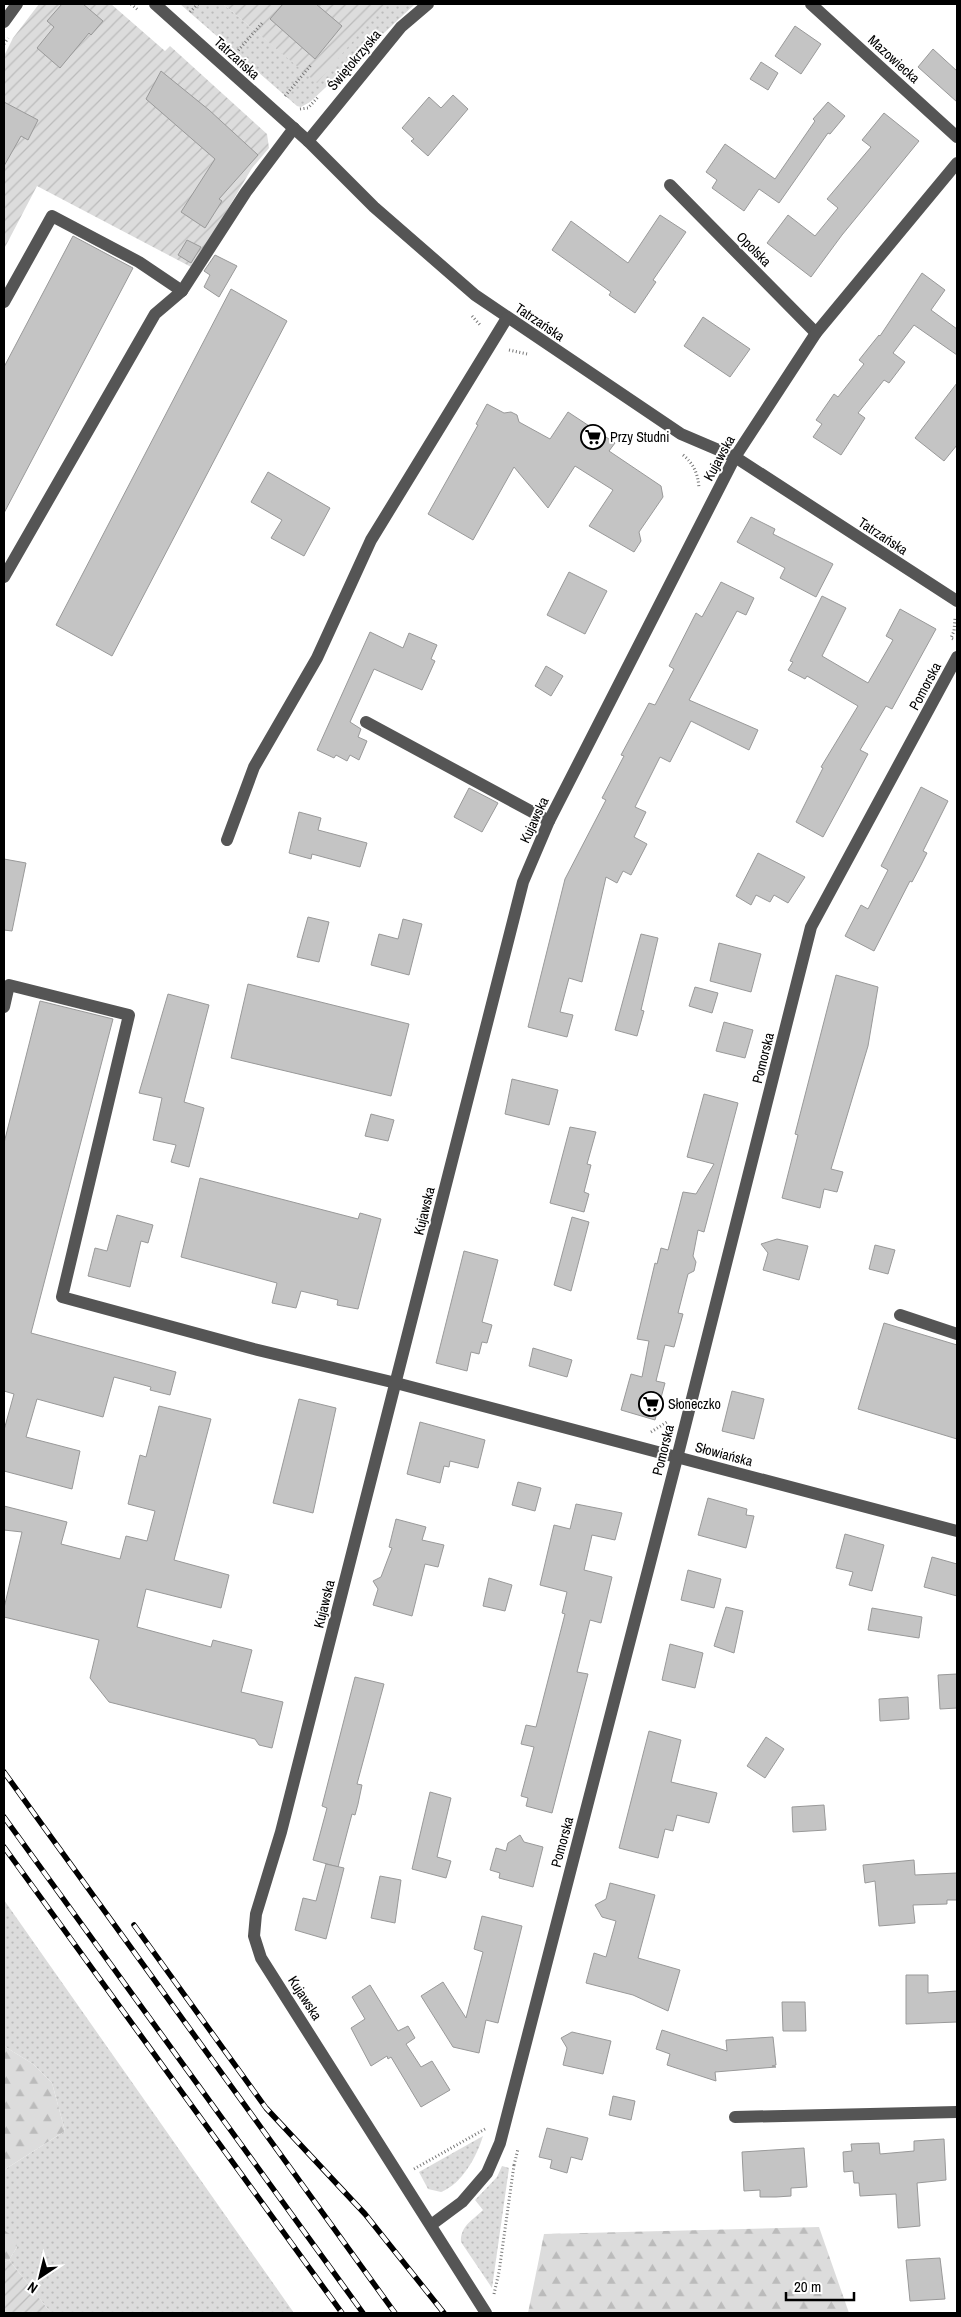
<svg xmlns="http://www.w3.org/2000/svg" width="961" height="2317" font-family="'Archivo Narrow',sans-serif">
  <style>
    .grass { fill: url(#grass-dots) }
    .forest { fill: url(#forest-firs) }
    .garden { fill: url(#garden-furrows) }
    .building { fill: #c4c4c4; stroke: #999 }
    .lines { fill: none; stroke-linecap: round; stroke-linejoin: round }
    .path { stroke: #777; stroke-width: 3; stroke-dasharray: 1 2.5; stroke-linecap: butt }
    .minor { stroke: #555; stroke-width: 12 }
    .rail-casing { stroke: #000; stroke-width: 5.5 }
    .rail { stroke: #fff; stroke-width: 4; stroke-dasharray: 11; stroke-linecap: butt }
    .labels { text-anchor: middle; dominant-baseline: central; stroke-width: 4; stroke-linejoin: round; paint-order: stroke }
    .street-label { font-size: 14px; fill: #000; stroke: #fff }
    .poi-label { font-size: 14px; fill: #000; stroke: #fff; text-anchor: start }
  </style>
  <defs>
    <pattern id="grass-dots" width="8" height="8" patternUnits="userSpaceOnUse" patternTransform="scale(1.25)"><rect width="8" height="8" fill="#dcdcdc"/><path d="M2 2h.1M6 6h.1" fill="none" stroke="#bbb" stroke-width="1.8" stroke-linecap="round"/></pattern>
    <pattern id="forest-firs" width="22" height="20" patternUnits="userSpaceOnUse" patternTransform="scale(1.25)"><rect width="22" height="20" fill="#dcdcdc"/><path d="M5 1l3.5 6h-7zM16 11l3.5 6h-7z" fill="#bbb"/></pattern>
    <pattern id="garden-furrows" width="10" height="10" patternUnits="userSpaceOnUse" patternTransform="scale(1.25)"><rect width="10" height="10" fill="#dcdcdc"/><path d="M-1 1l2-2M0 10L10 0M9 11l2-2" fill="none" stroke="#bbb"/></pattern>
  </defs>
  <rect width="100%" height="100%" fill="#fff"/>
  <g class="grass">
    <polygon points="180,4 223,4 317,82 383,5 415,4 310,102 301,107 297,106"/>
    <polygon points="4,1900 294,2313 51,2313 9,2260 17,2247 4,2230 4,2170 65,2131 52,2083 33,2064 4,2046"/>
    <path d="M483 2136C477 2156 462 2184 441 2192L428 2189 419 2172Z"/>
    <path d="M502 2166 509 2168 492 2288 461 2242C460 2226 473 2220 483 2210L475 2200 497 2177Z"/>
  </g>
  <g class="forest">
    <polygon points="4,2046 33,2064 52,2083 65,2131 4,2170"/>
    <polygon points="819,2227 849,2313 528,2313 544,2234"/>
    <polygon points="4,2230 15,2238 17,2247 9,2260 4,2262"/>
  </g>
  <g class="garden">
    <polygon points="39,4 111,4 165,51 170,46 267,134 269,148 252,168 193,268 37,186 4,249 4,56 13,38"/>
    <polygon points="223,4 385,4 317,83"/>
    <polygon points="9,2260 51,2313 4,2313 4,2262"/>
  </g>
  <g class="building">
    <polygon points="62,4 83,4 103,21 91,35 89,33 60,68 37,48 54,27 47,21"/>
    <polygon points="283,4 316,4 342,26 315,59 270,19"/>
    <polygon points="795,26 821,44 801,74 775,56"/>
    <polygon points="933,49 957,71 957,102 918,67"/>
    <polygon points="761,62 778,73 768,90 750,79"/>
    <polygon points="161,71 209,110 258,155 219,199 222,201 205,228 181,212 215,159 146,99"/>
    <polygon points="453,95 468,109 428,156 411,141 414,139 402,128 429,97 441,108"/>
    <polygon points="4,102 38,120 28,140 21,136 4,166"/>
    <polygon points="828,102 845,116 830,134 828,133 779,203 759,189 744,211 712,188 717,180 706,172 725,144 775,179 815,121 813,119"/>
    <polygon points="884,113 919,141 842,235 811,277 767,243 788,215 815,236 838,208 827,199 871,147 862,140"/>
    <polygon points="660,215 686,232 653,280 656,282 635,313 609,295 611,292 552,250 571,221 628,263"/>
    <polygon points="73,236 133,268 4,513 4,367"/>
    <polygon points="187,240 201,247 191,263 178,255"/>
    <polygon points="215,255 237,266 219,297 204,287 210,275 204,271"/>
    <polygon points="922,273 945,290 931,310 957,329 957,355 914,325 893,353 905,362 889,383 884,380 858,413 865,418 841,455 813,437 822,424 816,420 834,394 838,397 864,364 859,360 879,335 880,336"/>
    <polygon points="231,289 287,321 112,656 56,625"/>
    <polygon points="703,317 750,349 730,377 684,346"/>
    <polygon points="957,383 957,445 944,461 915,438"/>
    <polygon points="487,404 504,413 511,412 517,415 519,422 550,439 568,412 615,443 609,451 661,486 663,497 639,532 641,541 634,552 589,526 613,490 575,466 548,508 514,467 473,540 428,514 478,425 476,424"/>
    <polygon points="268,472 330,508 304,556 271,538 282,520 251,502"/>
    <polygon points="751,517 775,529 773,534 833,564 816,597 780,578 785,568 737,542"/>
    <polygon points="569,572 607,591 585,634 547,615"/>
    <polygon points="721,582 754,598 746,615 737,611 689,700 758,730 749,750 691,721 670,762 660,757 635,807 646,812 634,837 647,844 631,875 623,871 617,883 606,877 582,982 569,978 560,1012 573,1015 567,1037 528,1027 565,879 606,800 602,798 624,756 621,755 649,703 655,705 674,669 669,666 696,613 702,617"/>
    <polygon points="822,596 846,608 822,656 868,683 893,640 886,636 900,609 936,629 892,709 886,706 860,750 868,754 823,837 796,822 823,768 821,767 858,706 807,676 805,679 788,670 793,662 790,661"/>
    <polygon points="370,632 403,648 409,633 437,645 431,659 435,661 422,690 374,669 350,722 361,729 358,737 367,741 359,760 350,755 347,761 336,755 334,758 317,750"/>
    <polygon points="546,666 563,676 551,696 535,686"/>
    <polygon points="921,787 948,801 923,851 927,853 921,865 912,882 910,881 874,951 845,936 861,905 868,909 888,870 881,866"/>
    <polygon points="469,788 498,803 482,832 454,817"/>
    <polygon points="299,812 321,818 318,830 367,843 360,867 312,854 311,859 289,853"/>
    <polygon points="758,853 805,877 788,903 774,895 770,902 756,895 751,905 736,896"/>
    <polygon points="4,859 26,863 12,931 4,930"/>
    <polygon points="308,917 329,922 319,962 297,957"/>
    <polygon points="403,919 422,924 409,975 371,965 379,934 398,939"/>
    <polygon points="641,934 658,938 641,1010 644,1011 637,1036 615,1030"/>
    <polygon points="719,943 761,954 751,992 710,981"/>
    <polygon points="836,975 878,987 868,1046 831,1169 843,1172 837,1192 824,1189 820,1208 782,1198 798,1135 795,1134"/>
    <polygon points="248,984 409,1024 391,1096 231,1058"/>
    <polygon points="695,987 718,993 712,1013 689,1006"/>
    <polygon points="168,994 209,1005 184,1102 204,1108 189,1167 171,1162 176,1145 153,1140 162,1098 139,1093"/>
    <polygon points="40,1001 113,1019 31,1333 176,1372 170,1395 150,1390 151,1387 114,1377 103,1417 37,1399 26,1437 80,1451 72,1489 4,1471 4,1430 14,1394 4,1391 4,1143"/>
    <polygon points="724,1022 753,1030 745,1058 716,1051"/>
    <polygon points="512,1079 558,1090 549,1125 505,1114"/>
    <polygon points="704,1094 738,1103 704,1232 698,1230 693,1256 696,1262 694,1271 688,1274 678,1313 683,1314 674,1347 665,1345 656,1381 665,1383 655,1420 621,1410 631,1374 642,1377 649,1341 637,1339 655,1263 657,1264 661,1248 668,1250 683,1192 696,1194 714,1164 687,1157"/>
    <polygon points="371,1114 394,1120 388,1141 365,1136"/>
    <polygon points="570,1127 596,1132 587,1164 591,1165 584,1192 589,1194 584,1212 550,1203"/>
    <polygon points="200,1178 358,1219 360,1213 381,1219 358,1309 337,1305 338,1300 301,1291 296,1308 272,1303 277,1283 181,1257"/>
    <polygon points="117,1215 153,1225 148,1243 141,1241 130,1287 88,1276 95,1248 107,1251"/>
    <polygon points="572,1217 589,1222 571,1291 554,1285"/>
    <polygon points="777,1239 808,1246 799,1280 763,1270 768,1253 761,1244"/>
    <polygon points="875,1245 895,1250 888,1274 869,1269"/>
    <polygon points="464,1251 498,1260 482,1322 492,1325 487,1343 482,1342 479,1354 471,1352 467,1371 436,1363"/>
    <polygon points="884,1323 957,1345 957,1439 858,1409"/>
    <polygon points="533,1348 572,1360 567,1377 529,1366"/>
    <polygon points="732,1391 764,1399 754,1439 722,1431"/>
    <polygon points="299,1399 336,1408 313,1513 273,1503"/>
    <polygon points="159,1406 211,1419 174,1560 229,1575 221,1608 146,1589 137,1627 211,1647 213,1640 252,1650 241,1692 283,1702 272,1748 259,1745 255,1739 109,1702 90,1678 99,1640 4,1617 4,1608 22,1532 4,1530 4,1506 67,1522 61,1544 120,1559 126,1536 147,1541 155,1511 128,1504 140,1455 146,1457"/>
    <polygon points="420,1422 485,1440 478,1468 450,1461 449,1467 444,1466 440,1483 407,1474"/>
    <polygon points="518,1482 541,1488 535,1511 512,1505"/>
    <polygon points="708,1498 747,1509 746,1515 754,1516 746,1548 698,1535"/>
    <polygon points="576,1504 622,1513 615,1540 592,1535 584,1570 612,1577 601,1623 590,1620 577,1672 588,1674 552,1813 526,1806 528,1798 521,1796 534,1747 521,1744 526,1725 536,1727 565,1614 562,1613 567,1592 540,1585 554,1525 570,1529"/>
    <polygon points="396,1519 426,1527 422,1540 444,1545 438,1567 425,1564 412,1616 373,1605 378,1589 373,1581 381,1577 392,1548 389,1547"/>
    <polygon points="845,1534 884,1545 872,1591 849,1585 853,1572 836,1568"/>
    <polygon points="932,1557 957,1564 957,1596 924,1587"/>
    <polygon points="688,1570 721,1579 714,1608 681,1600"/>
    <polygon points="489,1578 512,1585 505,1611 483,1606"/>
    <polygon points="726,1607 743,1611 734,1653 714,1646"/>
    <polygon points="872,1608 922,1617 919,1638 868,1630"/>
    <polygon points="670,1644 703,1653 695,1688 662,1680"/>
    <polygon points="957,1674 957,1708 940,1709 938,1675"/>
    <polygon points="355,1677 384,1684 357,1784 362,1785 358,1804 355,1815 352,1814 338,1867 313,1860 327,1808 322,1806"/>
    <polygon points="908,1697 909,1719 880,1721 879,1699"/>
    <polygon points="649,1731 681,1740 671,1782 717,1793 709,1823 677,1815 673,1831 665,1829 658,1858 619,1848"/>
    <polygon points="766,1737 784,1749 765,1778 747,1766"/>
    <polygon points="430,1792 451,1798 437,1857 451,1861 446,1878 412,1869"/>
    <polygon points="824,1805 826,1830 793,1832 792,1807"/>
    <polygon points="520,1835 524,1842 543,1847 533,1887 499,1878 500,1873 490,1870 496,1848 506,1851 508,1843"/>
    <polygon points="914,1860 915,1875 957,1873 957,1900 947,1900 947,1904 913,1905 915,1923 879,1926 875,1881 865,1883 863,1865"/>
    <polygon points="326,1864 344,1868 326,1939 295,1930 303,1898 316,1901"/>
    <polygon points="380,1876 401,1880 395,1923 371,1918"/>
    <polygon points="610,1883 655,1895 638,1958 680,1970 668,2011 633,1995 586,1983 594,1953 606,1957 616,1921 602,1917 595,1905 606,1899"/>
    <polygon points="482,1916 522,1926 498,2023 486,2020 479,2053 453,2047 421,1996 443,1982 466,2018 483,1952 474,1949"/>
    <polygon points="906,1975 928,1975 928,1993 957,1991 957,2022 906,2024"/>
    <polygon points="370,1985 398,2031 408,2026 415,2038 406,2044 421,2067 432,2061 450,2090 421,2107 391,2057 388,2059 387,2056 371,2066 351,2028 365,2019 352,1997"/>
    <polygon points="782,2002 805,2002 806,2031 783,2031"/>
    <polygon points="662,2030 727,2051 726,2040 773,2037 776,2065 772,2066 776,2067 715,2072 716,2081 667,2065 670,2054 656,2049"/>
    <polygon points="572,2032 611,2041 603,2074 563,2065 567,2048 561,2038"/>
    <polygon points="613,2096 635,2101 631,2120 609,2115"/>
    <polygon points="547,2128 588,2138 582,2160 571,2157 567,2173 550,2168 552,2160 539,2157"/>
    <polygon points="944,2139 946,2180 917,2183 920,2226 898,2228 896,2194 860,2196 859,2183 854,2183 853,2171 844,2172 843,2152 852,2151 851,2144 879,2143 880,2154 914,2151 914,2141"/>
    <polygon points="804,2148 807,2187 791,2188 791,2196 776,2197 760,2197 760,2190 744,2191 742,2152"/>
    <polygon points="940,2258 945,2299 910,2301 906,2260"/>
  </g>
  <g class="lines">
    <g class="path">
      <polyline points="131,4 138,10"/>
      <polyline points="190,12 198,4"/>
      <polyline points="4,44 8,38"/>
      <polyline points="236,53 263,22"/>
      <polyline points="285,96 311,65"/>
      <polyline points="300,109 308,108 319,96"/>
      <polyline points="472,316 481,326"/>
      <polyline points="509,350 527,354"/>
      <path d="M683 455C694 464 698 474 699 488"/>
      <polyline points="953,639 951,638 954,631 955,618"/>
      <polyline points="651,1432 667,1422"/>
      <polyline points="514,2165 518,2149"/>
      <polyline points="414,2169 485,2129"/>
      <polyline points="494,2294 499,2272 514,2165"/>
    </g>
    <g class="minor">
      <polyline points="155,4 308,141 374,207 475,295 681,434 735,457 957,601"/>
      <polyline points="811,4 957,137"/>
      <polyline points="4,22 17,4"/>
      <polyline points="308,141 401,27 428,4"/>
      <polyline points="670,185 816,333"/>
      <polyline points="4,302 52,216 139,262 182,291"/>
      <polyline points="4,577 155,314 182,291 246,192 294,128"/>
      <polyline points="366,722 549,821"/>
      <polyline points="227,840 254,767 317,658 371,540 507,318"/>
      <polyline points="4,1007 9,985 129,1015 62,1297 254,1349 396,1383 957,1531"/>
      <polyline points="900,1315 957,1334"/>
      <polyline points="735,2117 957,2112"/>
      <polyline points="431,2225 462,2202 487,2173 500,2143 677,1458 811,927 957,657"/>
      <polyline points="486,2313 261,1958 254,1936 256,1914 281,1832 523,882 549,821 735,457 816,333 957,163"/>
    </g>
    <defs>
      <g id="rail">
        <polyline points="4,1772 395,2313"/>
        <polyline points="4,1817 363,2313"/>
        <polyline points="4,1847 342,2313"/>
        <polyline points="134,1925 266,2108 365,2214 444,2313"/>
      </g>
    </defs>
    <use href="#rail" class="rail-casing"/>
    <use href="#rail" class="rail"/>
  </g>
  <defs>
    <symbol id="supermarket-ring" viewBox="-11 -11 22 22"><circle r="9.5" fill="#fff" stroke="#000" stroke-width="1.5"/><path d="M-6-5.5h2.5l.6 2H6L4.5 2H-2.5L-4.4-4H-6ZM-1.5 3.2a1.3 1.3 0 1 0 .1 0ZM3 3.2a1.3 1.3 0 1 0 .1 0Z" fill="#000"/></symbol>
  </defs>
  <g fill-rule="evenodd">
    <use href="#supermarket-ring" x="579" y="423" width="28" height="28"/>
    <use href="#supermarket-ring" x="637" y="1390" width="28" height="28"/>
  </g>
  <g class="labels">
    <g class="street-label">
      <text transform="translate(237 58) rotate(42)">Tatrzańska</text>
      <text transform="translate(894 59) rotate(42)">Mazowiecka</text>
      <text transform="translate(354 60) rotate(-50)">Świętokrzyska</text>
      <text transform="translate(754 249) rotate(45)">Opolska</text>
      <text transform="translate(540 322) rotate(34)">Tatrzańska</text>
      <text transform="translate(719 458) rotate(-61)">Kujawska</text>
      <text transform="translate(883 536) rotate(33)">Tatrzańska</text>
      <text transform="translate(925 686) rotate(-62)">Pomorska</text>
      <text transform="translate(534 820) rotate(-65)">Kujawska</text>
      <text transform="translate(763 1058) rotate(-76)">Pomorska</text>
      <text transform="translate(424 1211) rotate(-76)">Kujawska</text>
      <text transform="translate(663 1450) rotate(-76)">Pomorska</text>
      <text transform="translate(724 1454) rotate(15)">Słowiańska</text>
      <text transform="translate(324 1604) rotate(-76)">Kujawska</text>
      <text transform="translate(562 1842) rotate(-75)">Pomorska</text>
      <text transform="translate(305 1998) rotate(57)">Kujawska</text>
    </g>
    <g class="poi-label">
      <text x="610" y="437">Przy Studni</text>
      <text x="668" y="1404">Słoneczko</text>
    </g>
  </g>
  <rect width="961" height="2317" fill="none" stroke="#000000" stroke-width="10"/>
  <g transform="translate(40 2277) rotate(215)" stroke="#ffffff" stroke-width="4" paint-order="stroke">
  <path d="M0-4L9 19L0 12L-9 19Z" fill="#000000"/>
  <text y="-8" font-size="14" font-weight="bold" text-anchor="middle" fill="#000000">N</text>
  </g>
  <path d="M786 2292v8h68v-8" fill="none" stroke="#000000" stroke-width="2.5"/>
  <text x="794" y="2292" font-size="15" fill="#000000" stroke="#ffffff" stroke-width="4" paint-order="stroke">20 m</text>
</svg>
